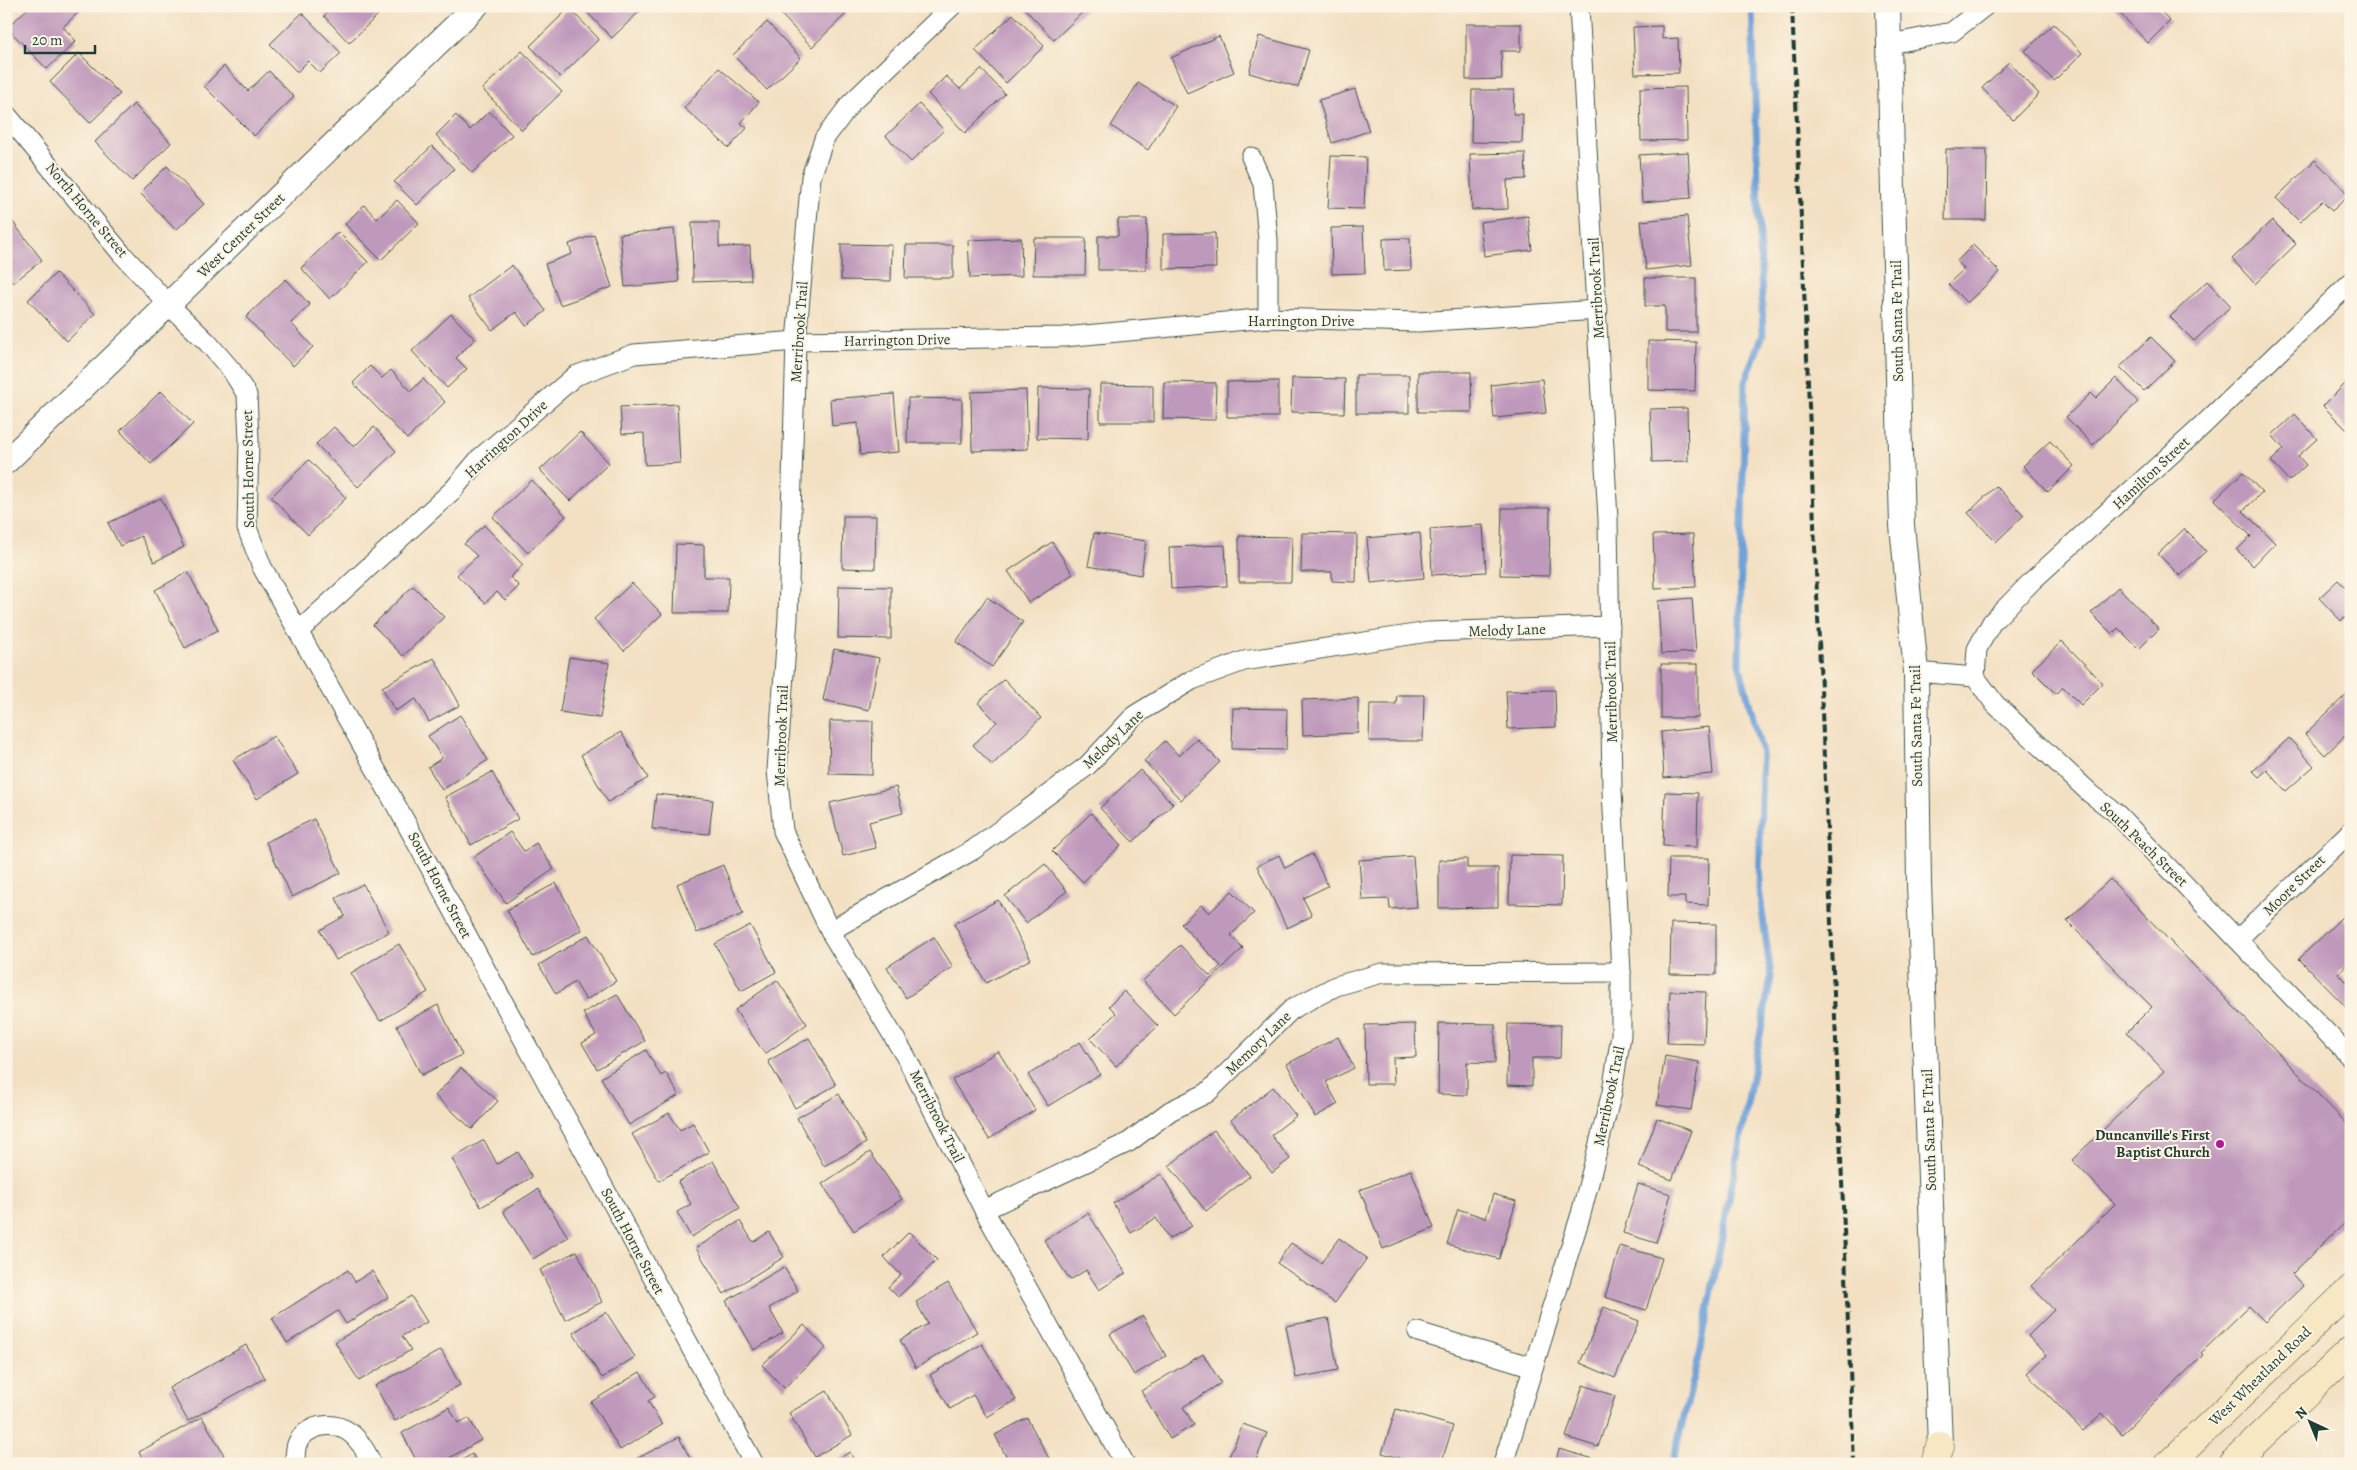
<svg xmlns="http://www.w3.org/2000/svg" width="2357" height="1470" font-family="Alegreya,serif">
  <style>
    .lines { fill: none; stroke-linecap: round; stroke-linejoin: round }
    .stream { stroke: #6b9ed7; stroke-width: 7 }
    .building { fill: #bf99bc }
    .minor-casing { stroke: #3f5549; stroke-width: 21 }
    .tertiary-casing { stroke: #3f5549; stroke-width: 26 }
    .secondary-casing { stroke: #3f5549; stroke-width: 29 }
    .minor { stroke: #fff; stroke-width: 19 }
    .tertiary { stroke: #fff; stroke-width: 24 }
    .secondary { stroke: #f7e8c3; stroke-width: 28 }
    .rail { stroke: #1f3d34; stroke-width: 4; stroke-dasharray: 8 4; stroke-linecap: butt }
    .poi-dot { fill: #b5179e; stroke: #fcf5e5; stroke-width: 2 }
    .labels { text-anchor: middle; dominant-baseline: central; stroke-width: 4; stroke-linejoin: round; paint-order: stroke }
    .street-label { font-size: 15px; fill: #1f3d34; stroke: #fcf5e5 }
    .poi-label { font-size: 15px; font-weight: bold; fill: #1f3d34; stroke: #fcf5e5; text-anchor: end }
  </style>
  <rect width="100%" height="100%" fill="#fcf5e5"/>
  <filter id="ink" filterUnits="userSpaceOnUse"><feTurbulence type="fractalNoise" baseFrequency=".02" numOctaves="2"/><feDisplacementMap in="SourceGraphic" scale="10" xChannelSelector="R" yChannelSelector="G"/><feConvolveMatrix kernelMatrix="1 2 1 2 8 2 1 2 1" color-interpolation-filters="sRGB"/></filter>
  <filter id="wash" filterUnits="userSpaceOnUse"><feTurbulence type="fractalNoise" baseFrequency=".0096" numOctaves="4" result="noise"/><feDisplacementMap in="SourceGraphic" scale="20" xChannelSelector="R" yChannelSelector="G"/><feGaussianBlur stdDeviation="1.12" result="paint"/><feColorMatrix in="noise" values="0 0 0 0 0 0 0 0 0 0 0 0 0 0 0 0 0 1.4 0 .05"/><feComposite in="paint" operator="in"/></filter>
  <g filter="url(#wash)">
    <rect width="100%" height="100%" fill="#f3e0c2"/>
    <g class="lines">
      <polyline class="stream" points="1672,1464 1700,1353 1771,977 1759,889 1762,753 1739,663 1745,382 1763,334 1752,6"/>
    </g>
    <g id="blocks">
      <g class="building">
        <polygon points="30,6 85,6 63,27 76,41 47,69 7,28"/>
        <polygon points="334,6 387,6 349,43 324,16"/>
        <polygon points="581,6 645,6 612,38"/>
        <polygon points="773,6 838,6 846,14 812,47"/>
        <polygon points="1022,6 1089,6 1054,40"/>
        <polygon points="2113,6 2156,6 2170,21 2148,43"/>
        <polygon points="569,8 599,39 560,77 530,46"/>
        <polygon points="302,13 341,53 320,73 308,61 297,72 270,44"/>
        <polygon points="1013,14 1044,46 1006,83 975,50"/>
        <polygon points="767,22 801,58 767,90 733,55"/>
        <polygon points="1466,24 1521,24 1521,51 1501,51 1502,79 1466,80"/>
        <polygon points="2054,24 2082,53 2054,81 2025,51"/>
        <polygon points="1662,26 1662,39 1678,38 1679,73 1635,74 1633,27"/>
        <polygon points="1219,36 1234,72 1187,93 1171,58"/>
        <polygon points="1259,36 1309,50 1298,87 1249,73"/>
        <polygon points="522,51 562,92 522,130 482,89"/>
        <polygon points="79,53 120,94 90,123 50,82"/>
        <polygon points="2009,62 2039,94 2013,120 1982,88"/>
        <polygon points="224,66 248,91 269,71 294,97 254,136 204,86"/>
        <polygon points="719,68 759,102 741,123 747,128 729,148 684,108"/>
        <polygon points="981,69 1005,94 965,133 928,94 946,76 960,89"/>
        <polygon points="1138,83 1176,106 1148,150 1111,126"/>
        <polygon points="1686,87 1687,140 1641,141 1640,88"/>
        <polygon points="1355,89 1369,131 1332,143 1319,100"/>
        <polygon points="1472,90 1514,90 1513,114 1523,114 1522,143 1471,142"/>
        <polygon points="134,104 171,143 132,181 95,142"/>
        <polygon points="919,104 944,130 911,162 886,136"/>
        <polygon points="489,111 512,135 472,173 436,135 456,115 470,130"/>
        <polygon points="432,146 454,169 417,205 394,182"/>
        <polygon points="1946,149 1987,149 1986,220 1945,220"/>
        <polygon points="1688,152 1691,198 1642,202 1639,155"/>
        <polygon points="1525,153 1526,179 1507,180 1508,209 1472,210 1470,154"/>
        <polygon points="1331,156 1366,157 1364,209 1328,208"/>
        <polygon points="2315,160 2349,195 2332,211 2322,201 2300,222 2276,198"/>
        <polygon points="167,166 204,204 176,230 140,193"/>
        <polygon points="397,200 419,223 381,260 345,224 364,205 377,219"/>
        <polygon points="1528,216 1532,250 1484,256 1480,222"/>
        <polygon points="1687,216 1692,265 1646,270 1641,221"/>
        <polygon points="9,217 42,260 13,283 6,275 6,219"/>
        <polygon points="1118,219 1147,219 1146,270 1098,270 1098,236 1118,236"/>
        <polygon points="2272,220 2296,244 2255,284 2232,259"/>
        <polygon points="692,222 719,222 719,247 750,246 751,280 693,282"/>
        <polygon points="1363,227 1365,273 1332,274 1331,228"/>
        <polygon points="674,229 679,282 625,287 620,234"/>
        <polygon points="338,232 368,262 330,299 301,268"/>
        <polygon points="1215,233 1216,268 1163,269 1163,234"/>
        <polygon points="594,235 612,287 560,305 545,264 572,254 569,244"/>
        <polygon points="1021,238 1022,276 970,278 968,240"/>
        <polygon points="1034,238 1086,238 1085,275 1033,275"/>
        <polygon points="1410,238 1411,270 1384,271 1383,239"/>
        <polygon points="841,244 892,245 891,281 841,280"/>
        <polygon points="906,245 953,245 953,278 905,278"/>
        <polygon points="1973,245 2000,272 1967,303 1948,284 1964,269 1957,261"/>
        <polygon points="512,265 546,311 526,326 516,312 492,330 468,298"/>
        <polygon points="56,273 95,314 67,341 28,300"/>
        <polygon points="1645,278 1696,278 1696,332 1665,332 1665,306 1645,306"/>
        <polygon points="286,279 310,305 291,323 313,347 293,366 246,317"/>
        <polygon points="2207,281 2231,306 2194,341 2170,317"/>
        <polygon points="451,314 475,339 456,358 467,369 447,388 412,351"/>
        <polygon points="2151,337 2175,361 2144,391 2120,367"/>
        <polygon points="1648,341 1696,342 1695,391 1648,390"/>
        <polygon points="370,366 382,378 391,370 411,391 423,379 445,402 407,439 353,383"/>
        <polygon points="1418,372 1471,372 1472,412 1418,412"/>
        <rect x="1356" y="375" width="53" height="38"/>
        <polygon points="1292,378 1345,379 1344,413 1291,412"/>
        <polygon points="2116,378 2138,402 2093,445 2066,417 2091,393 2096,398"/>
        <polygon points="2351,378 2351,434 2323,406"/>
        <polygon points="1542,379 1546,413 1494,418 1491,385"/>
        <polygon points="1278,381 1278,417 1227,417 1227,382"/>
        <polygon points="1164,382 1216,383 1215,420 1163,419"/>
        <polygon points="1100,384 1153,385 1153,422 1100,422"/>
        <polygon points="1038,388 1089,389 1088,439 1037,438"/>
        <polygon points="1026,390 1028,449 972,451 971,392"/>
        <polygon points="161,391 193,424 151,464 120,431"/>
        <polygon points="894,394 899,452 860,455 858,423 832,426 830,399"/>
        <polygon points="908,398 962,399 962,443 907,443"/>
        <polygon points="677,404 680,463 645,465 644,433 622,434 620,407"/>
        <polygon points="1687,408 1688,461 1652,462 1650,409"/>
        <polygon points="2295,414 2317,439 2298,456 2306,465 2289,481 2271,461 2284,449 2272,435"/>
        <polygon points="334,427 354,447 374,427 396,451 358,487 316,444"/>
        <polygon points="580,432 609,463 570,501 540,470"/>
        <polygon points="2050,441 2074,466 2048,492 2023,466"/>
        <polygon points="309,460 346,498 308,535 271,497"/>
        <polygon points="2243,472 2262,492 2243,511 2275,543 2253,566 2237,550 2251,536 2214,500"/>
        <polygon points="532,480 566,516 528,553 493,517"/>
        <polygon points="1996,486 2024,515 1996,542 1968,513"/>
        <polygon points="161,498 184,547 154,562 141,536 120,546 108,523"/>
        <polygon points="1502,508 1550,508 1549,576 1500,575"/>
        <polygon points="843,516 876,516 875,569 842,568"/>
        <polygon points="484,525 523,565 510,577 519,586 505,600 497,592 485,603 457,575 477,556 464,544"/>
        <polygon points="1483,525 1486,572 1432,575 1430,529"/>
        <polygon points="2184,529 2206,551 2180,576 2158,554"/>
        <polygon points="1094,533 1146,541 1141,575 1088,566"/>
        <polygon points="1302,533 1357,534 1356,582 1332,581 1332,572 1301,572"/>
        <polygon points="1420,533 1424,578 1371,583 1367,538"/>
        <polygon points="1693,534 1696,587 1655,589 1653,535"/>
        <polygon points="1239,536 1292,537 1291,582 1239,582"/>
        <polygon points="1052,542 1073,574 1029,603 1008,571"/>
        <polygon points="676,544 704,545 704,577 729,577 728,613 674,613"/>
        <polygon points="1225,545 1227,586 1171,589 1169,547"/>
        <polygon points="188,572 218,630 185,648 155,590"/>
        <polygon points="2338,580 2351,594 2351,612 2341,621 2319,598"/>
        <polygon points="632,583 662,614 624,651 594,619"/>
        <polygon points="413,586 444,617 403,656 373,625"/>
        <polygon points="839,586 891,587 891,639 838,638"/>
        <polygon points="2118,587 2159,629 2139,649 2118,628 2112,634 2091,613"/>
        <polygon points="987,597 1023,622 992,667 956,642"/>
        <polygon points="1692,598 1696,652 1661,654 1658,601"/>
        <polygon points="2062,641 2103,683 2081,705 2063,687 2056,694 2032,670"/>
        <polygon points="834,649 879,658 869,710 823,700"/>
        <polygon points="569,657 609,663 600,718 560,712"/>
        <polygon points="434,658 460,705 429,722 416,699 395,711 382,687"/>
        <rect x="1661" y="664" width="37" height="54"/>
        <polygon points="1004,679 1041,718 992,765 973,745 997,722 978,703"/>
        <polygon points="1555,690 1556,727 1508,729 1506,691"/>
        <polygon points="2348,693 2351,695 2351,730 2325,755 2305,734"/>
        <polygon points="1397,695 1424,695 1423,741 1369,741 1370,704 1396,704"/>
        <polygon points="1358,698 1358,733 1303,735 1302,700"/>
        <polygon points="1233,708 1287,709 1286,750 1232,749"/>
        <polygon points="460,715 488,760 442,790 428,767 442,758 428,736"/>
        <polygon points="830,721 873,721 872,775 829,774"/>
        <polygon points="1709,727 1713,774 1664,778 1661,732"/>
        <polygon points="621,732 648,778 608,802 581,755"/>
        <polygon points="274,736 298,774 257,799 233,760"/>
        <polygon points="2289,738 2314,766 2286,791 2267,770 2259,777 2253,771"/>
        <polygon points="1197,739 1220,762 1181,800 1144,761 1165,741 1179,756"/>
        <polygon points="1140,770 1173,804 1133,842 1100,808"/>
        <polygon points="492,772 518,819 471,845 445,797"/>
        <polygon points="896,787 903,813 869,822 876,848 843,856 830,803"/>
        <polygon points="1665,792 1698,793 1697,847 1663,846"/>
        <polygon points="656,794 713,800 709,834 652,829"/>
        <polygon points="1091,813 1121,845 1083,882 1052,851"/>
        <polygon points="314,819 341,873 292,897 266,842"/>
        <polygon points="510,832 524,851 536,843 554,869 506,903 474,857"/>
        <polygon points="1312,854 1328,886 1303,898 1312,916 1287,928 1257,866 1279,855 1285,868"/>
        <polygon points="1510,855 1563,856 1562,905 1509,904"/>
        <polygon points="1413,856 1417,907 1390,909 1389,899 1362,900 1359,860"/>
        <polygon points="1669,858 1709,858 1708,905 1685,904 1685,897 1668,897"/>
        <polygon points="1467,859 1467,868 1498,868 1498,907 1439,908 1439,860"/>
        <polygon points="1045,864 1067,891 1026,923 1005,896"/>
        <polygon points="723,865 743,914 697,933 677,884"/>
        <polygon points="2110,879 2351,1128 2351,1217 2292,1274 2303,1286 2265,1322 2249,1306 2201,1353 2203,1355 2122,1434 2102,1413 2083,1431 2027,1373 2046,1355 2028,1336 2054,1310 2031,1286 2115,1204 2072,1160 2164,1071 2127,1032 2152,1007 2067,921"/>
        <polygon points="556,883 582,930 533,957 507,910"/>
        <polygon points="363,884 389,932 336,960 320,930 345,916 336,898"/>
        <polygon points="1232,891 1254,913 1231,935 1243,948 1174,1014 1143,981 1180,945 1210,976 1221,966 1181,924 1201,905 1209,913"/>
        <polygon points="998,900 1031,959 986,983 954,924"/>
        <polygon points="2342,917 2351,926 2351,961 2338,973 2351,986 2351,1012 2299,959"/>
        <polygon points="1671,923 1716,924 1716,975 1670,974"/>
        <polygon points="750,925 776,972 741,991 715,944"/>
        <polygon points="588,935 616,981 586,1000 575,982 556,994 539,965"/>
        <polygon points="934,937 953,967 906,998 887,967"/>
        <polygon points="399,944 428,992 380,1021 351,973"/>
        <polygon points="777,980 807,1024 765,1054 735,1010"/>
        <polygon points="1124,991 1158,1026 1116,1066 1090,1039 1116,1013 1109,1006"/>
        <polygon points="1670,991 1706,992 1704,1044 1667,1043"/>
        <polygon points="617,994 645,1041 597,1069 582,1043 596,1035 583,1013"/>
        <polygon points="438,1005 462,1055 421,1075 397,1026"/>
        <polygon points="1439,1023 1495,1024 1495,1063 1467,1062 1467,1095 1438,1094"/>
        <polygon points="1415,1024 1416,1057 1393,1058 1394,1084 1366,1084 1365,1025"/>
        <polygon points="1508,1024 1561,1025 1560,1058 1532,1058 1532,1086 1507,1085"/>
        <polygon points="1338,1037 1354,1068 1326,1082 1338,1104 1315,1117 1287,1064"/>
        <polygon points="809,1038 836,1085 795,1108 768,1061"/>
        <polygon points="1080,1042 1100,1074 1048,1106 1028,1075"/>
        <polygon points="646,1050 661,1076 666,1073 679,1095 629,1125 601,1078"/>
        <polygon points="998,1051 1035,1110 989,1139 952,1080"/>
        <polygon points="1665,1056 1699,1062 1691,1110 1657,1105"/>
        <polygon points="461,1068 498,1101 472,1129 435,1096"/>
        <polygon points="1273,1087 1296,1116 1271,1135 1290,1159 1272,1173 1231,1120"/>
        <polygon points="839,1094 866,1143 824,1166 797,1118"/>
        <polygon points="669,1113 680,1130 693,1123 709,1152 659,1181 632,1134"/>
        <polygon points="1657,1118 1691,1131 1672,1180 1639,1167"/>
        <polygon points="1214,1130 1250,1176 1206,1211 1169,1166"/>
        <polygon points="484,1140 497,1164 518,1152 532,1177 481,1207 452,1159"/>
        <polygon points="870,1152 902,1199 854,1231 822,1184"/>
        <polygon points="713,1161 740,1208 691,1237 677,1212 691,1204 678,1182"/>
        <polygon points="1411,1170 1434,1228 1383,1249 1360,1190"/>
        <polygon points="1161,1174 1192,1226 1169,1239 1156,1218 1131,1233 1113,1203"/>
        <polygon points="1638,1184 1671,1194 1656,1243 1623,1233"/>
        <polygon points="538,1189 568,1237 533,1259 503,1211"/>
        <polygon points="1493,1194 1516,1201 1499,1259 1447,1244 1458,1209 1486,1218"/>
        <polygon points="1088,1213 1126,1273 1099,1290 1086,1270 1070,1280 1044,1240"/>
        <polygon points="740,1221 753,1242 769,1232 784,1257 724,1294 696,1248"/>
        <polygon points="909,1232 937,1260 898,1297 888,1287 901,1275 884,1257"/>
        <polygon points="1339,1238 1367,1258 1335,1303 1277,1263 1291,1243 1321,1263"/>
        <polygon points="1620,1246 1662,1258 1646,1310 1605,1297"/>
        <polygon points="577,1251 602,1302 565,1320 540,1270"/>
        <polygon points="784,1267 798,1291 769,1308 783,1333 754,1350 726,1301"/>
        <polygon points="348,1270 355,1282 372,1271 388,1297 346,1324 338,1311 287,1343 272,1318"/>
        <polygon points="948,1283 977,1332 916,1368 900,1340 928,1324 916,1302"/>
        <polygon points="411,1296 427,1322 402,1336 411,1350 359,1381 335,1342"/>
        <polygon points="1604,1307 1639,1321 1615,1378 1580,1363"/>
        <polygon points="606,1312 635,1357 602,1378 573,1333"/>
        <polygon points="1143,1316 1166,1356 1134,1375 1110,1334"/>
        <polygon points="1328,1318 1338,1370 1296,1378 1286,1326"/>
        <polygon points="804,1325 826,1348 784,1388 762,1365"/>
        <polygon points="982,1344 1016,1400 987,1417 973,1395 950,1409 930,1375"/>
        <polygon points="246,1345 265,1378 188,1421 169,1388"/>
        <polygon points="441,1350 460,1385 395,1421 375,1386"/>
        <polygon points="1203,1354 1221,1383 1183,1407 1194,1425 1170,1439 1141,1391"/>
        <polygon points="640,1372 655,1397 648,1401 662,1425 620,1450 591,1402"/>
        <polygon points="1583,1385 1615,1396 1598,1447 1566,1437"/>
        <polygon points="827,1391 852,1435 815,1457 789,1413"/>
        <polygon points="449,1407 458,1423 469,1418 481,1440 439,1464 418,1464 402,1433"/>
        <polygon points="1396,1409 1453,1426 1441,1464 1419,1464 1382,1453"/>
        <polygon points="202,1417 224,1455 209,1464 145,1464 139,1452"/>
        <polygon points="1027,1418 1052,1464 1010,1464 995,1435"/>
        <polygon points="1243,1424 1267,1433 1256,1460 1266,1464 1226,1464"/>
        <polygon points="679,1437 693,1464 626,1464"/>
        <polygon points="1559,1449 1597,1460 1596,1464 1555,1464"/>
        <polygon points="850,1452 856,1464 830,1464"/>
        <polygon points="472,1454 478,1464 456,1464"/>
      </g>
    </g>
  </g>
  <g filter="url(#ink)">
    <use href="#blocks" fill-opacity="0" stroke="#3f5549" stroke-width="1"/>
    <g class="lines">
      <defs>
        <g id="minor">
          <polyline points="952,6 851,103 824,139 811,177 796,341 788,618 777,770 783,831 830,931 906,1057 984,1210 1125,1464"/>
          <polyline points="1890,44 1952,32 1985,6"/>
          <polyline points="6,114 121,253 169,305 208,343 232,371 247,395 249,440 247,528 262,567 406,823 754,1464"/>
          <polyline points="1251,157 1263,184 1268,240 1268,318"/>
          <polyline points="299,631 453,490 479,459 575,376 634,354 796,341 1064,337 1268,318 1418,322 1598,310"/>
          <polyline points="1916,672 1975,677 1995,704 2091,794 2116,813 2351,1058"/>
          <polyline points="1975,677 1977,649 1992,622 2033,580 2200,428 2351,282"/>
          <polyline points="830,931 973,850 1087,766 1135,715 1192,680 1244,661 1428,632 1610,626"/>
          <polyline points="2238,939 2351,831"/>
          <polyline points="984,1210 1129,1142 1170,1111 1207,1093 1292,1009 1336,986 1382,973 1621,972"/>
          <polyline points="1418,1332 1533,1367"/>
          <path d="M295 1464C295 1458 295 1450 297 1444 306 1425 332 1420 349 1432 359 1439 367 1453 372 1464"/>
          <polyline points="1503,1464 1581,1214 1612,1092 1621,1035 1621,972 1612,790 1608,519 1579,6"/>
        </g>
        <g id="tertiary">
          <polyline points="1888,6 1902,525 1916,672 1919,883 1940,1446"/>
          <polyline points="6,462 476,6"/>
        </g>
        <g id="secondary">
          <polyline points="1935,1464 1940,1446"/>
          <polyline points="2169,1464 2351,1289"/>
          <polyline points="2232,1464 2351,1350"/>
        </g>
      </defs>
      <use href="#minor" class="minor-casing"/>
      <use href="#tertiary" class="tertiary-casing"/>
      <use href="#secondary" class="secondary-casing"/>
      <use href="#minor" class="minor"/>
      <use href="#tertiary" class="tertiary"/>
      <use href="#secondary" class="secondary"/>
      <polyline class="rail" points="1792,6 1854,1464"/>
    </g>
  </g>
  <circle class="poi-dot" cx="2220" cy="1144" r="5"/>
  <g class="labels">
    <g class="street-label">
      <text transform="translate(87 210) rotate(50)">North Horne Street</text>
      <text transform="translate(241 235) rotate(-44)">West Center Street</text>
      <text transform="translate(1596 288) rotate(-93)">Merribrook Trail</text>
      <text x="1301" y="321">Harrington Drive</text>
      <text transform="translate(1897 321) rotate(-91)">South Santa Fe Trail</text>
      <text transform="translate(799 332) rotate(-86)">Merribrook Trail</text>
      <text transform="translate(897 340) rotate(-1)">Harrington Drive</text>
      <text transform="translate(506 439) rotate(-43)">Harrington Drive</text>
      <text transform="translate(248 469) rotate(-91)">South Horne Street</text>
      <text transform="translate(2151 473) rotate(-43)">Hamilton Street</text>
      <text transform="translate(1507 630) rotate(-2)">Melody Lane</text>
      <text transform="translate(1611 692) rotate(-91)">Merribrook Trail</text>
      <text transform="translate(1916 726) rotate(-91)">South Santa Fe Trail</text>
      <text transform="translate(781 736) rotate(-88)">Merribrook Trail</text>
      <text transform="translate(1113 739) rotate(-44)">Melody Lane</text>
      <text transform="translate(2144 844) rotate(44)">South Peach Street</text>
      <text transform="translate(440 885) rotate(62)">South Horne Street</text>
      <text transform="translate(2294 885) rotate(-44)">Moore Street</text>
      <text transform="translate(1258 1043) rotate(-44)">Memory Lane</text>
      <text transform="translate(1609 1096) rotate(-78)">Merribrook Trail</text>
      <text transform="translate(937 1116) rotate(63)">Merribrook Trail</text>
      <text transform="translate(1929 1130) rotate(-92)">South Santa Fe Trail</text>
      <text transform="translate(633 1241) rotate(62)">South Horne Street</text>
      <text transform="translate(2260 1376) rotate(-44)">West Wheatland Road</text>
    </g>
    <g class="poi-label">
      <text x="2210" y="1135">Duncanville's First<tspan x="2210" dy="17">Baptist Church</tspan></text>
    </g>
  </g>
  <rect width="2357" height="1470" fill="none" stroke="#fcf5e5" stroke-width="25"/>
  <g transform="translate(2310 1422) rotate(316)" stroke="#fcf5e5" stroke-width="4" paint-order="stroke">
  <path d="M0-4L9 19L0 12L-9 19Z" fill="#1f3d34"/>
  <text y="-8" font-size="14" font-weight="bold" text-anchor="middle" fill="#1f3d34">N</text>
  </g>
  <path d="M25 45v8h70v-8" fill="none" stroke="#1f3d34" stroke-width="2.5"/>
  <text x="32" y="45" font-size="15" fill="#1f3d34" stroke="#fcf5e5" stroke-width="4" paint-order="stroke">20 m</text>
</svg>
